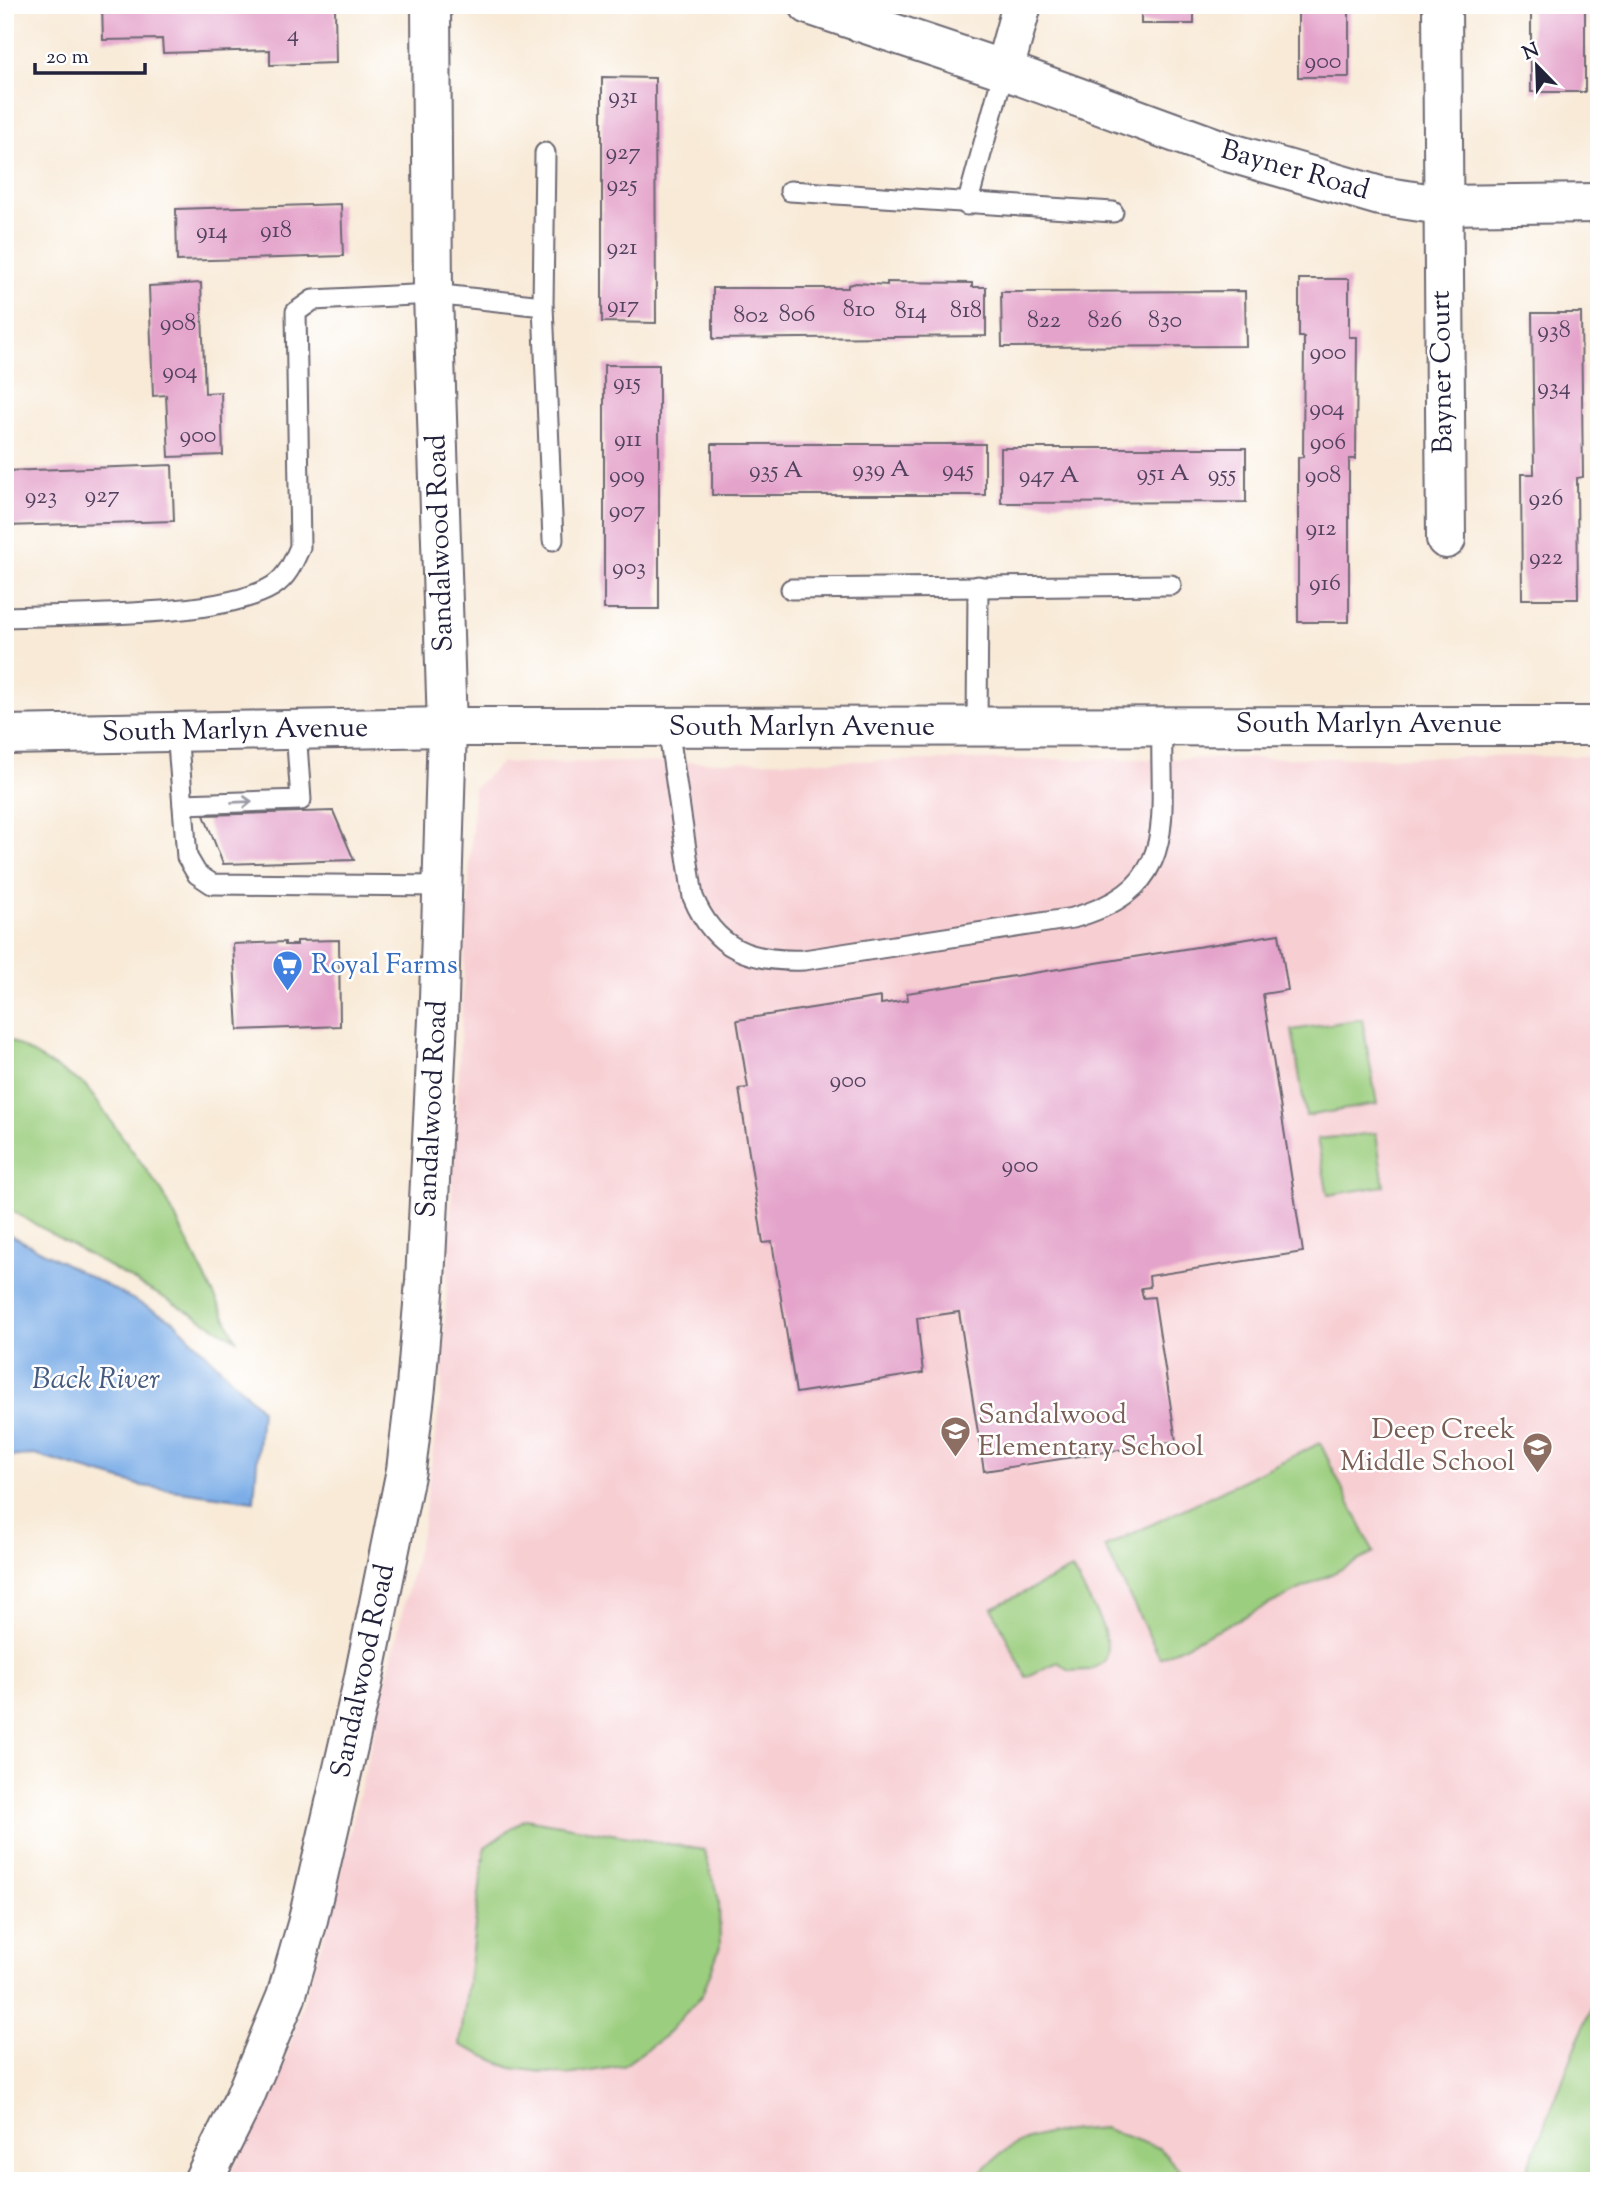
<svg xmlns="http://www.w3.org/2000/svg" width="1604" height="2186" font-family="'Sorts Mill Goudy',serif">
  <style>
    .built { fill: #f7cfd3 }
    .green { fill: #9bce7e; stroke: #5e785c; stroke-width: 2 }
    .water { fill: #7cade7; stroke: #4f6891; stroke-width: 2 }
    .building { fill: #e4a3ca }
    .lines { fill: none; stroke-linecap: round; stroke-linejoin: round }
    .lane-casing { stroke: #6d6872; stroke-width: 23 }
    .street-casing { stroke: #6d6872; stroke-width: 42 }
    .secondary-casing { stroke: #6d6872; stroke-width: 42 }
    .lane { stroke: #fff; stroke-width: 19 }
    .street { stroke: #fff; stroke-width: 38 }
    .secondary { stroke: #fff; stroke-width: 38 }
    .oneway { stroke: #9c9ca7 }
    .labels { text-anchor: middle; dominant-baseline: central; stroke-width: 5; stroke-linejoin: round; paint-order: stroke }
    .number-label { font-size: 24px; fill: #52425f }
    .street-label { font-size: 28px; fill: #22223b; stroke: #fff }
    .shop-label { font-size: 28px; fill: #366cbe; stroke: #fff; text-anchor: start }
    .education-label { font-size: 28px; fill: #785e54; stroke: #fff; text-anchor: start }
    .water-label { font-size: 30px; font-style: italic; fill: #465a80; stroke: #fff }
  </style>
  <rect width="100%" height="100%" fill="#fff"/>
  <filter id="ink" filterUnits="userSpaceOnUse"><feTurbulence type="fractalNoise" baseFrequency=".0143" numOctaves="2"/><feDisplacementMap in="SourceGraphic" scale="14" xChannelSelector="R" yChannelSelector="G"/><feConvolveMatrix kernelMatrix="1 2 1 2 8 2 1 2 1" color-interpolation-filters="sRGB"/></filter>
  <filter id="wash" filterUnits="userSpaceOnUse"><feTurbulence type="fractalNoise" baseFrequency=".00686" numOctaves="4" result="noise"/><feDisplacementMap in="SourceGraphic" scale="28" xChannelSelector="R" yChannelSelector="G"/><feGaussianBlur stdDeviation="1.57" result="paint"/><feColorMatrix in="noise" values="0 0 0 0 0 0 0 0 0 0 0 0 0 0 0 0 0 1.4 0 .05"/><feComposite in="paint" operator="in"/></filter>
  <g filter="url(#wash)">
    <rect width="100%" height="100%" fill="#f8ead7"/>
    <polygon class="built" points="1599,756 1599,2181 227,2181 279,2080 332,1909 423,1525 441,1394 474,788 501,763"/>
    <g class="green">
      <polygon points="1362,1019 1377,1104 1306,1116 1292,1030"/>
      <polygon points="5,1037 85,1085 163,1193 236,1339 5,1207"/>
      <polygon points="1376,1133 1384,1186 1328,1195 1317,1139"/>
      <polygon points="1320,1443 1374,1553 1160,1658 1105,1547"/>
      <path d="M1072 1569C1085 1595 1115 1634 1105 1662L1090 1670 1069 1671 1058 1662 1026 1677 992 1608Z"/>
      <polygon points="525,1819 704,1850 719,1900 720,1947 702,1995 665,2036 623,2066 567,2075 511,2068 460,2045 485,1847"/>
      <polygon points="1599,1988 1599,2181 1523,2181"/>
      <path d="M1103 2128 1159 2148 1190 2181H974C1012 2132 1045 2133 1103 2128Z"/>
    </g>
    <polygon class="water" points="5,1232 174,1321 261,1409 254,1501 142,1486 35,1455 5,1457"/>
    <g id="blocks">
      <g class="building">
        <polygon points="102,5 335,8 336,63 270,65 270,50 163,53 162,39 103,40"/>
        <rect x="1141" y="5" width="53" height="19"/>
        <rect x="1298" y="5" width="51" height="72"/>
        <rect x="1531" y="5" width="54" height="87"/>
        <polygon points="602,77 655,78 656,323 602,322"/>
        <polygon points="341,204 343,256 177,261 176,209"/>
        <polygon points="1299,279 1349,279 1349,337 1357,337 1356,459 1349,459 1349,622 1298,622 1298,458 1303,457 1304,337 1299,337"/>
        <polygon points="887,282 972,283 972,287 986,287 986,336 713,339 713,288 848,288 848,285 856,283 887,285"/>
        <polygon points="201,283 205,393 221,392 223,455 169,457 166,395 153,396 149,286"/>
        <polygon points="1245,291 1246,346 1002,347 1001,292"/>
        <polygon points="1532,313 1581,313 1583,477 1577,478 1578,599 1522,599 1521,474 1534,474"/>
        <rect x="604" y="365" width="55" height="244"/>
        <rect x="712" y="444" width="273" height="51"/>
        <polygon points="1001,448 1246,448 1246,502 1001,503"/>
        <polygon points="172,465 174,521 5,526 5,471"/>
        <polygon points="333,811 354,860 223,864 204,815"/>
        <polygon points="1279,934 1288,990 1263,994 1303,1252 1149,1276 1150,1287 1141,1288 1143,1298 1154,1297 1176,1441 984,1471 959,1312 917,1318 923,1373 796,1393 772,1242 763,1243 739,1089 748,1088 737,1020 881,997 881,1004 908,1000 907,993"/>
        <polygon points="339,940 340,1026 238,1030 233,944 285,942 285,945 297,945 297,941"/>
      </g>
    </g>
  </g>
  <g filter="url(#ink)">
    <use href="#blocks" fill-opacity="0" stroke="#6d6872" stroke-width="2"/>
    <g class="lines">
      <defs>
        <g id="lane">
          <polyline points="545,153 543,306 553,540"/>
          <polyline points="790,191 1113,212"/>
          <polyline points="967,205 1004,70"/>
          <polyline points="791,589 1171,585"/>
          <path d="M5 617C71 614 221 618 273 586 287 577 293 563 300 547L296 312 313 300 433 294 543 306"/>
          <path d="M668 727 693 897C715 950 751 962 804 960L1073 918C1183 887 1159 818 1162 724"/>
          <polyline points="977,728 978,586"/>
          <polyline points="177,731 187,857 197,874 212,884 442,886"/>
          <polyline points="183,804 301,800 296,730"/>
        </g>
        <g id="street">
          <polyline points="809,5 1004,70 1228,152 1380,196 1441,205 1599,203"/>
          <polyline points="1442,5 1446,539"/>
          <polyline points="1004,70 1022,5"/>
          <polyline points="203,2181 243,2101 286,1997 307,1924 363,1682 406,1470 416,1387 425,1281 439,999 447,727 433,294 431,5"/>
        </g>
        <polyline id="secondary" points="5,735 447,727 1599,726"/>
      </defs>
      <use href="#lane" class="lane-casing"/>
      <use href="#street" class="street-casing"/>
      <use href="#secondary" class="secondary-casing"/>
      <use href="#lane" class="lane"/>
      <use href="#street" class="street"/>
      <use href="#secondary" class="secondary"/>
    </g>
    <defs><path id="oneway-shaft" d="M-6 0H5M1.5-3L5.5 0L1.5 3" fill="none" stroke-width="1.6" stroke-linecap="round" stroke-linejoin="round" transform="scale(1.75)"/></defs>
    <use class="oneway" href="#oneway-shaft" transform="translate(242 802) rotate(-2)"/>
  </g>
  <defs>
    <symbol id="supermarket-pin" viewBox="-11 -11 22 30"><path d="M0 17L-7.5 6A9.5 9.5 0 1 1 7.5 6Z" fill="#3f7fe0" stroke="#fff"/><path d="M-6-5.5h2.5l.6 2H6L4.5 2H-2.5L-4.4-4H-6ZM-1.5 3.2a1.3 1.3 0 1 0 .1 0ZM3 3.2a1.3 1.3 0 1 0 .1 0Z" fill="#fff"/></symbol>
    <symbol id="school-pin" viewBox="-11 -11 22 30"><path d="M0 17L-7.5 6A9.5 9.5 0 1 1 7.5 6Z" fill="#8d6e63" stroke="#fff"/><path d="M0-5L7-2L0 1L-7-2ZM-4 1L0 2.5L4 1V4Q0 6-4 4Z" fill="#fff"/></symbol>
  </defs>
  <g fill-rule="evenodd">
    <use href="#supermarket-pin" x="270" y="948" width="35" height="47"/>
    <use href="#school-pin" x="938" y="1414" width="35" height="47"/>
    <use href="#school-pin" x="1520" y="1430" width="35" height="47"/>
  </g>
  <g class="labels">
    <g class="number-label">
      <text x="293" y="35">4</text>
      <text x="1323" y="62">900</text>
      <text x="623" y="97">931</text>
      <text x="623" y="153">927</text>
      <text x="622" y="185">925</text>
      <text x="276" y="231">918</text>
      <text x="212" y="232">914</text>
      <text x="622" y="248">921</text>
      <text x="623" y="306">917</text>
      <text x="859" y="310">810</text>
      <text x="966" y="311">818</text>
      <text x="911" y="312">814</text>
      <text x="797" y="315">806</text>
      <text x="751" y="316">802</text>
      <text x="1044" y="321">822</text>
      <text x="1105" y="321">826</text>
      <text x="1165" y="321">830</text>
      <text x="178" y="324">908</text>
      <text x="1554" y="331">938</text>
      <text x="1328" y="353">900</text>
      <text x="180" y="372">904</text>
      <text x="627" y="383">915</text>
      <text x="1554" y="388">934</text>
      <text x="1327" y="409">904</text>
      <text x="198" y="436">900</text>
      <text x="628" y="440">911</text>
      <text x="1328" y="443">906</text>
      <text x="881" y="470">939 A</text>
      <text x="958" y="470">945</text>
      <text x="776" y="471">935 A</text>
      <text x="1163" y="474">951 A</text>
      <text x="1222" y="475">955</text>
      <text x="627" y="476">909</text>
      <text x="1049" y="476">947 A</text>
      <text x="1323" y="476">908</text>
      <text x="102" y="496">927</text>
      <text x="41" y="497">923</text>
      <text x="1546" y="499">926</text>
      <text x="627" y="511">907</text>
      <text x="1321" y="529">912</text>
      <text x="1546" y="558">922</text>
      <text x="629" y="568">903</text>
      <text x="1325" y="584">916</text>
      <text x="848" y="1081">900</text>
      <text x="1020" y="1166">900</text>
    </g>
    <g class="street-label">
      <text transform="translate(1295 171) rotate(16)">Bayner Road</text>
      <text transform="translate(1443 372) rotate(-91)">Bayner Court</text>
      <text transform="translate(441 543) rotate(-92)">Sandalwood Road</text>
      <text x="1369" y="725">South Marlyn Avenue</text>
      <text x="802" y="728">South Marlyn Avenue</text>
      <text transform="translate(235 731) rotate(-1)">South Marlyn Avenue</text>
      <text transform="translate(433 1109) rotate(-87)">Sandalwood Road</text>
      <text transform="translate(364 1671) rotate(-78)">Sandalwood Road</text>
    </g>
    <g class="shop-label">
      <text x="311" y="966">Royal Farms</text>
    </g>
    <g class="education-label">
      <text x="978" y="1416">Sandalwood<tspan x="978" dy="32">Elementary School</tspan></text>
      <text x="1515" y="1431" text-anchor="end">Deep Creek<tspan x="1515" dy="32">Middle School</tspan></text>
    </g>
    <g class="water-label">
      <text x="96" y="1380">Back River</text>
    </g>
  </g>
  <rect width="1604" height="2186" fill="none" stroke="#fff" stroke-width="28"/>
  <g transform="translate(1537 66) rotate(337)" stroke="#ffffff" stroke-width="5" paint-order="stroke">
  <path d="M0-5L12 26L0 18L-12 26Z" fill="#22223b"/>
  <text y="-10" font-size="19" font-weight="bold" text-anchor="middle" fill="#22223b">N</text>
  </g>
  <path d="M35 63v10h110v-10" fill="none" stroke="#22223b" stroke-width="3.5"/>
  <text x="46" y="63" font-size="21" fill="#22223b" stroke="#ffffff" stroke-width="5" paint-order="stroke">20 m</text>
</svg>
